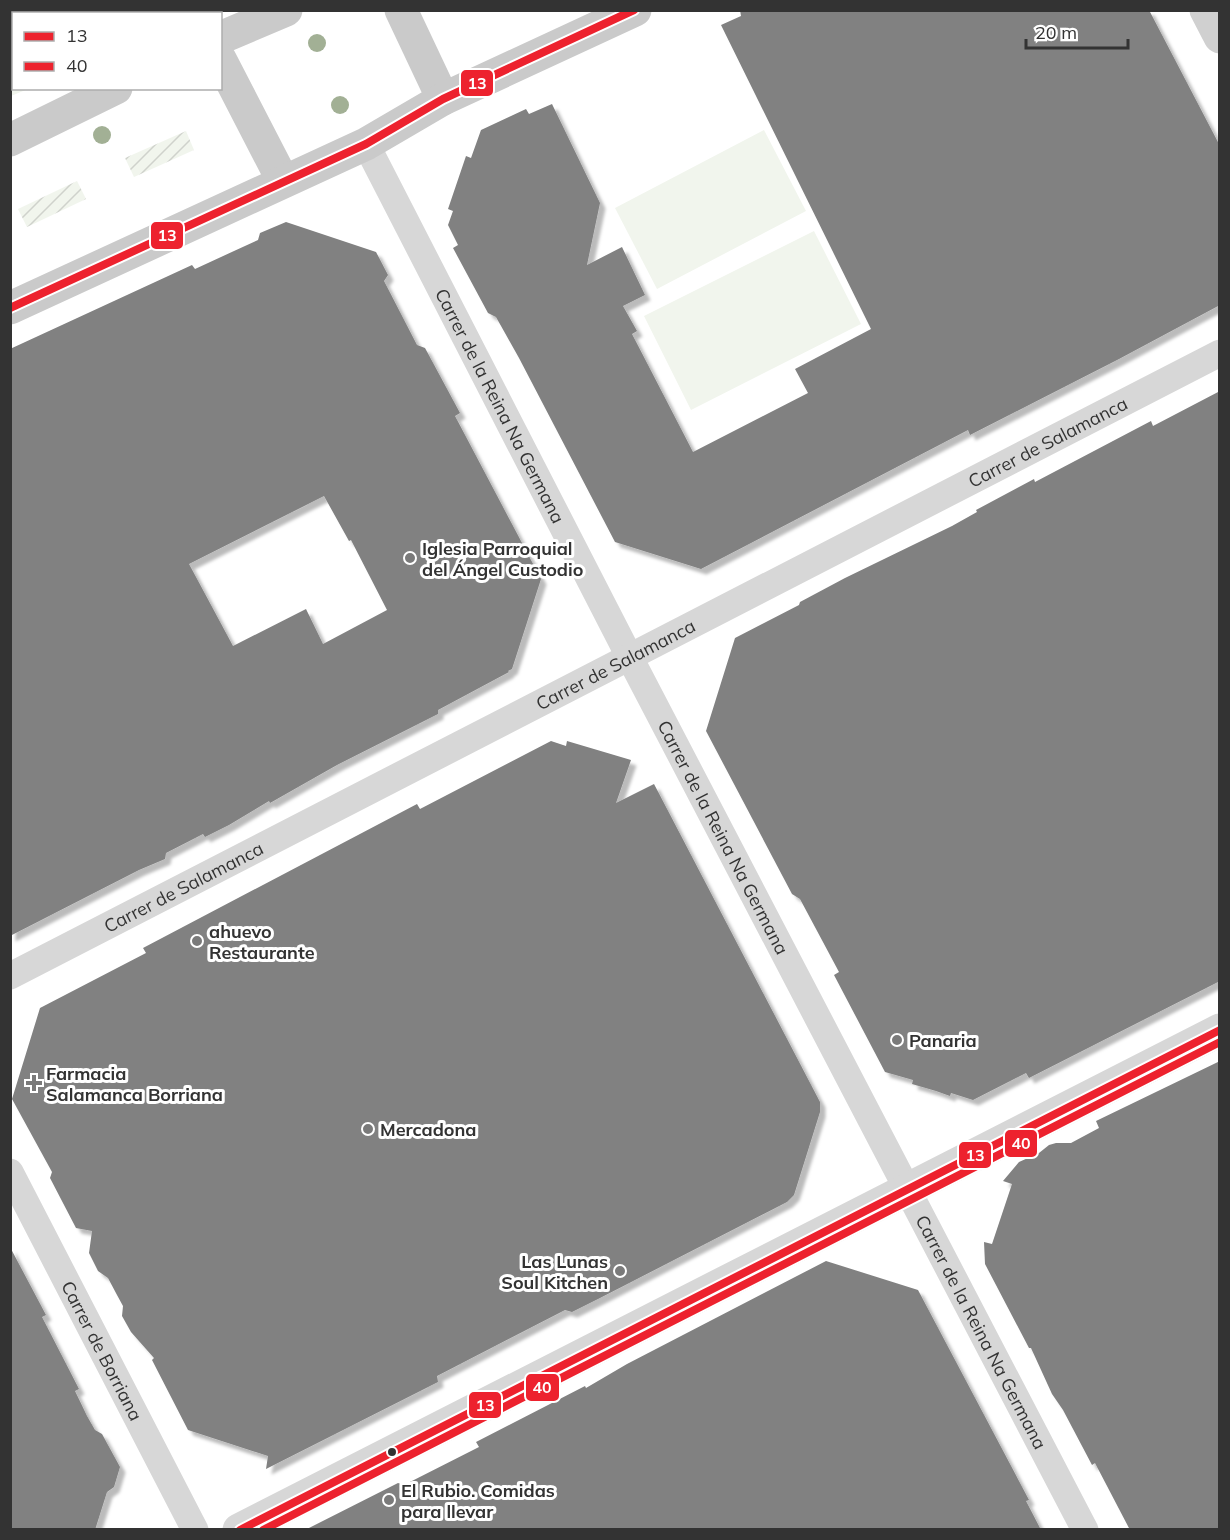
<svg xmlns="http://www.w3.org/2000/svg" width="1230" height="1540" font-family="Mulish,sans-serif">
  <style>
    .park { fill: #f1f5ed }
    .garden { fill: url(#garden-furrows) }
    .building { fill: #818181; fill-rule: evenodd; filter: url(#shadow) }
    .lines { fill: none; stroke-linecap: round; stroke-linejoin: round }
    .path { stroke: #d6d6d6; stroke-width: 4; stroke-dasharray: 3 3; stroke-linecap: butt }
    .minor { stroke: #d7d7d7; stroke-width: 27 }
    .tertiary { stroke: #d7d7d7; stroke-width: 33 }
    .secondary { stroke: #d0d0d0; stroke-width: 33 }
    .primary { stroke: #cacaca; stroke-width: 33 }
    .bus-1-casing { stroke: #fff; stroke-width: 12 }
    .bus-2-casing { stroke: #fff; stroke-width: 12 }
    .bus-1 { stroke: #ed222e; stroke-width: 8 }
    .bus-2 { stroke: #ed222e; stroke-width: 8 }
    .tree { fill: #a2b095 }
    .poi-dot { fill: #7a7a7a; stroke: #fff; stroke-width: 2 }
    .bus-dot { fill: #333; stroke: #fff; stroke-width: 2 }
    .labels { text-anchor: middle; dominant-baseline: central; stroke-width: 6; stroke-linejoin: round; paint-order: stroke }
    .street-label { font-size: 18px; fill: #333; stroke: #fff }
    .poi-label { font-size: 18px; font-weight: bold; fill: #333; stroke: #fff; text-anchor: start }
    .line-badge { stroke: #fff; stroke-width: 2 }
    .badge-label { font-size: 16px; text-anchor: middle; font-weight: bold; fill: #fff }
  </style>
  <defs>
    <pattern id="garden-furrows" width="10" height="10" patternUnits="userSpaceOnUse" patternTransform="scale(1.5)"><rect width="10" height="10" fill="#f1f5ed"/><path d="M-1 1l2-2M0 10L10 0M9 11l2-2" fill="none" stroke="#cfd2cc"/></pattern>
    <filter id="shadow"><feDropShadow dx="5.5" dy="5.5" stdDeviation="1.5" flood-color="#0004"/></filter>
  </defs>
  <rect width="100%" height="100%" fill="#fff"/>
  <g class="park">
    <polygon points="10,11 11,10 196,11 189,14 14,14 14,88 28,89 11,96"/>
    <polygon points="764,130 806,211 657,289 615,208"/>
    <polygon points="814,231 861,324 691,410 644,316"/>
  </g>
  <g class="garden">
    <polygon points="186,131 194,150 134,177 125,158"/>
    <polygon points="77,181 86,199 27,227 18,209"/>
  </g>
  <g class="building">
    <polygon points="740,10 1149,10 1220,146 1220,305 1119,359 970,435 968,430 701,569 615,542 519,358 496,317 488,313 453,248 458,245 448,225 453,211 448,209 466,156 471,158 481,130 526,109 529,114 552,104 600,203 587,265 622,247 645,295 623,306 637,331 632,334 693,452 808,393 795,369 871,329 721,25 741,16"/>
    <path d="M286 222 376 252 388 275 384 281 417 345 425 348 460 413 455 416 541 579 512 669 508 671 509 672 438 710V714L337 765 270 803 269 801 229 825 205 837 203 834 166 853 165 859 139 870 10 936V349L192 265 195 269 234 251 258 240 260 233ZM324 496 349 541 351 540 387 610 323 644 306 609 233 646 189 564Z"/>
    <polygon points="1220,391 1220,981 1029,1078 1026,1073 973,1100 951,1093 950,1096 936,1091 912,1084 913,1080 885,1072 834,975 839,972 800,899 792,894 706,731 735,638 799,605 800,602 845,578 952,526 977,512 976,510 1034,479 1035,482 1151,421 1153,426"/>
    <polygon points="551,741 566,746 567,741 631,760 616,803 654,784 820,1102 820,1112 794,1195 787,1202 600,1298 572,1312 565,1310 437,1376 438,1382 266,1469 268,1456 188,1430 152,1360 154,1358 131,1332 122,1316 123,1306 117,1295 108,1278 98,1271 89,1253 92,1231 76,1228 50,1178 52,1172 12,1099 40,1008 146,953 143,948 417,804 420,809"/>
    <polygon points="1220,1061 1220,1530 1130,1530 1095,1463 1092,1465 1063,1410 1052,1394 1031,1348 1029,1348 985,1264 984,1242 992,1244 1012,1184 1003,1181 1019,1162 1039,1153 1049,1145 1056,1143 1071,1143 1099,1128 1096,1121"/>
    <polygon points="10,1247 46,1315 42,1317 79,1389 75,1391 87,1416 95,1430 102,1434 120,1467 114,1487 107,1492 95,1530 10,1530"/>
    <polygon points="826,1261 918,1290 1029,1500 1026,1501 1041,1530 305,1530 398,1483 404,1485 479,1447 476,1442 585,1386 586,1388 627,1364"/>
  </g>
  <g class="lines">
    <g class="path">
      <polyline points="17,14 24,10"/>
      <polyline points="71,14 78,10"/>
      <polyline points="138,14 146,10"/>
      <polyline points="167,14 174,10"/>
      <polyline points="10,16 14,15"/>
      <polyline points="10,38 14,37"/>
      <polyline points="10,66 14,65"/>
      <polyline points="10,82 14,80"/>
    </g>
    <g class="minor">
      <path id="s1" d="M366 144 629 656 1085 1530"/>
      <path id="s2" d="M10 976 1220 353"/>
      <path id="s3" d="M10 1172 195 1530"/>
    </g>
    <polyline class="tertiary" points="239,1530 1220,1030"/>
    <polyline class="secondary" points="1206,10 1220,37"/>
    <g class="primary">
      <polyline points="401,10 443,99"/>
      <polyline points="220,38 286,10"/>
      <polyline points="220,59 283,181"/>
      <polyline points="10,140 116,88"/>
      <polyline points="10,308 366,144 443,99 635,10"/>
    </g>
    <defs>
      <g id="bus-1">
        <polyline points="10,308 366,144 443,99 634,10"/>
        <polyline points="240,1530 1220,1030"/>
      </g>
      <polyline id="bus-2" points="263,1530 1220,1042"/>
    </defs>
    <use href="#bus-1" class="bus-1-casing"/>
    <use href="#bus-2" class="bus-2-casing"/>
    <use href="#bus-1" class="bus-1"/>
    <use href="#bus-2" class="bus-2"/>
  </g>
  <g class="tree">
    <circle cx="317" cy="43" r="9"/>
    <circle cx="340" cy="105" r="9"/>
    <circle cx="102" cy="135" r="9"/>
  </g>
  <g class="poi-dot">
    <circle cx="410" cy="558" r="6"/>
    <circle cx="197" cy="941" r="6"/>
    <circle cx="897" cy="1040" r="6"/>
    <path d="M31 1074h6v6h6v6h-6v6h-6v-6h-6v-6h6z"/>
    <circle cx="368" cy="1129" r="6"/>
    <circle cx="620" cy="1271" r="6"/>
    <circle cx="389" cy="1500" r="6"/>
  </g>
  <circle class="bus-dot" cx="392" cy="1452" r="5"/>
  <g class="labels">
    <g class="street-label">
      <text stroke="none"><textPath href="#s1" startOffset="294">Carrer de la Reina Na Germana</textPath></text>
      <text stroke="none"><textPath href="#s2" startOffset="1167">Carrer de Salamanca</textPath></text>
      <text stroke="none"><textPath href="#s2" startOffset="681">Carrer de Salamanca</textPath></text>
      <text stroke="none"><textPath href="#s1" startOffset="780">Carrer de la Reina Na Germana</textPath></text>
      <text stroke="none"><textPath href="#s2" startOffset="195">Carrer de Salamanca</textPath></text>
      <text stroke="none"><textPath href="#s1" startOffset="1338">Carrer de la Reina Na Germana</textPath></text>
      <text stroke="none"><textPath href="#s3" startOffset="201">Carrer de Borriana</textPath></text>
    </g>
    <g class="poi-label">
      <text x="422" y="548">Iglesia Parroquial<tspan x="422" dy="21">del Ángel Custodio</tspan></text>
      <text x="209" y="931">ahuevo<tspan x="209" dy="21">Restaurante</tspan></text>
      <text x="909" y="1040">Panaria</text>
      <text x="46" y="1073">Farmacia<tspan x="46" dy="21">Salamanca Borriana</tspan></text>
      <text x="380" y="1129">Mercadona</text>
      <text x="608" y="1261" text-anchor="end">Las Lunas<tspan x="608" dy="21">Soul Kitchen</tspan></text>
      <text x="401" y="1490">El Rubio. Comidas<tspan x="401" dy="21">para llevar</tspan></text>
    </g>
  </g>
  <g class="line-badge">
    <rect x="460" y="69" width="34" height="28" rx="6" fill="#ed222e"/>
    <rect x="150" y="221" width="34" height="29" rx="6" fill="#ed222e"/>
    <rect x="1004" y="1129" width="34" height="29" rx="6" fill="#ed222e"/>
    <rect x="958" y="1141" width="34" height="28" rx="6" fill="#ed222e"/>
    <rect x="525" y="1373" width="35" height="29" rx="6" fill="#ed222e"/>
    <rect x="468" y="1391" width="34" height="28" rx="6" fill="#ed222e"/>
  </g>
  <g class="badge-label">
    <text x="477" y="89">13</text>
    <text x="167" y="241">13</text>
    <text x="1021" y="1149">40</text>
    <text x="975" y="1161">13</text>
    <text x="542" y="1393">40</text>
    <text x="485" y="1411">13</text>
  </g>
  <rect width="1230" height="1540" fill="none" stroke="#333333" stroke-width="24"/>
  <rect x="12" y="12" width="210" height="78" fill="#ffffff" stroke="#adadad" stroke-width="1.5"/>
  <rect x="24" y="32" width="30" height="9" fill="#ed222e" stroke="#adadad" stroke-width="1.5"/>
  <text x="66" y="42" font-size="18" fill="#333333">13</text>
  <rect x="24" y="62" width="30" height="9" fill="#ed222e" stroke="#adadad" stroke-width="1.5"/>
  <text x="66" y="72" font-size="18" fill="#333333">40</text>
  <path d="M1026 39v9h102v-9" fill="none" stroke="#333333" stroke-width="3"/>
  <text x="1035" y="39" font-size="18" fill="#333333" stroke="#ffffff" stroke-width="4.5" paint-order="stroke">20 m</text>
</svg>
